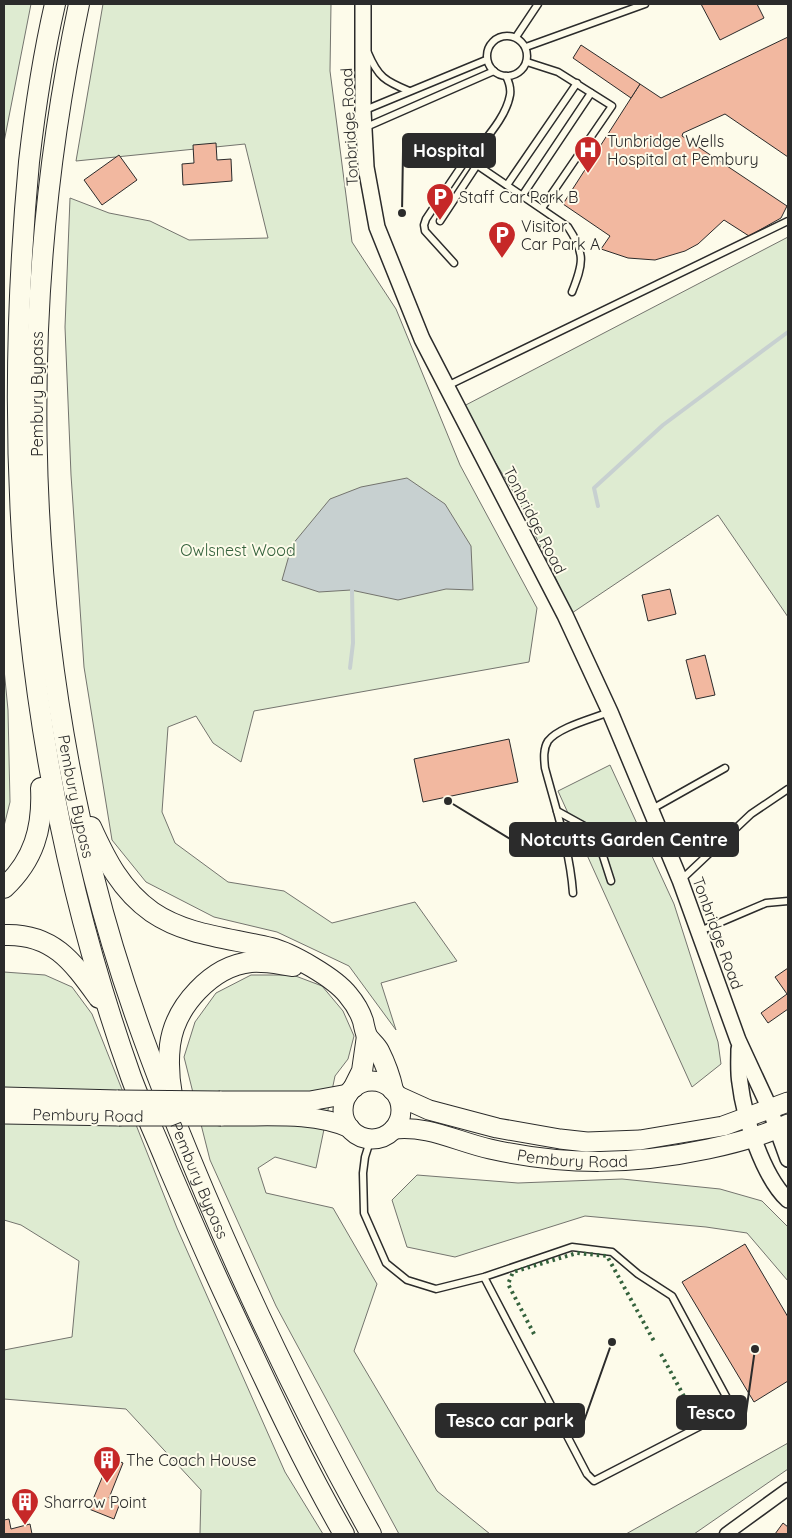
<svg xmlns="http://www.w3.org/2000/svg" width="792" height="1538" font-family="Quicksand,sans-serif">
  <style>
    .green { fill: #deebd1; stroke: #74746e }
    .water { fill: #c7d0d0; stroke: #74746e }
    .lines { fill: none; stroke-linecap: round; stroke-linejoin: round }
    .stream { stroke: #c7d0d0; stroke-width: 4 }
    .building { fill: #f2b8a0; stroke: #2b2b2b }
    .service-casing { stroke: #2b2b2b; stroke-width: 9 }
    .minor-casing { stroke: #2b2b2b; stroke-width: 15 }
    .tertiary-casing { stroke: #2b2b2b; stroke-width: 18 }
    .primary-casing { stroke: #2b2b2b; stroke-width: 21 }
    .trunk-casing { stroke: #2b2b2b; stroke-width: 22 }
    .service { stroke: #fdfbea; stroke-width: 6 }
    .minor { stroke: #fdfbea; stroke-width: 12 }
    .tertiary { stroke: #fdfbea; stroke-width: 15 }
    .primary { stroke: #fdfbea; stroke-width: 19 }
    .trunk { stroke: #fdfbea; stroke-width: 20 }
    .primary-bridge-casing { stroke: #2b2b2b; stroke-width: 21; stroke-linecap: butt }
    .primary-bridge { stroke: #fdfbea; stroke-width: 19 }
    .hedge { stroke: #34623c; stroke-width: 4; stroke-dasharray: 2.5 4; stroke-linecap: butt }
    .labels { text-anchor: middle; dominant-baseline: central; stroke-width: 4; stroke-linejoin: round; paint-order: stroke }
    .street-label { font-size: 16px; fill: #2b2b2b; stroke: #fdfbea }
    .poi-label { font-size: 16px; fill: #2b2b2b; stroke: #fdfbea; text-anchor: start }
    .park-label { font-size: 16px; fill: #34623c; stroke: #fdfbea }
    .leader { fill: none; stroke: #2b2b2b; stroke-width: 2 }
    .callout-dot { fill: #2b2b2b; stroke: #fdfbea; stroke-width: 2 }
    .callout { fill: #2b2b2b; stroke: #2b2b2b; stroke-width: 2 }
    .callout-label { font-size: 18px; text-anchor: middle; font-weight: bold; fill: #fff }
  </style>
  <rect width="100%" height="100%" fill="#fdfbea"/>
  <g class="green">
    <polygon points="4,4 31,4 4,142"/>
    <polygon points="103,4 331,4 330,71 352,242 396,309 460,465 537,608 529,662 254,711 241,762 213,743 196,716 168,727 162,812 175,843 228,882 284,891 332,923 415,902 457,961 381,983 396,1030 349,966 277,932 214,917 146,882 112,840 84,667 71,475 65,327 70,198 109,213 150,221 189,240 268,238 245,144 76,161"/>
    <polygon points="788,237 788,617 718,515 572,613 520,503 462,407"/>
    <polygon points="4,669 8,710 10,802 4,826"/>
    <polygon points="610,765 674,904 718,1042 721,1064 692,1087 558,791"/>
    <polygon points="4,972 45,975 72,987 92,1014 177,1228 285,1472 323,1534 200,1534 201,1490 126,1409 4,1399 4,1350 72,1337 79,1261 21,1225 4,1220"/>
    <polygon points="251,975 293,975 322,986 343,1011 354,1036 348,1059 335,1076 316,1168 275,1157 258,1168 266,1193 333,1208 377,1284 354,1351 437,1491 490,1534 399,1534 276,1306 210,1160 184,1057 195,1022 216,993"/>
    <polygon points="417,1175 518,1183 622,1179 720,1189 762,1201 788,1227 788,1281 747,1233 706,1227 585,1216 455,1257 407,1247 392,1200"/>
    <polygon points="788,1443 788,1469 694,1534 626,1534"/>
  </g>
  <polygon class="water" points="407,478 445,504 471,546 473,590 446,589 398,600 351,590 319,592 282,580 292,545 330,499 361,487"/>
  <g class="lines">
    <g class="stream">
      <polyline points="598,506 594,488 663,425 788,332"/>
      <polyline points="350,668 353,643 352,590"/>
    </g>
  </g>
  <g class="building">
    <polygon points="701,4 757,4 764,18 720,40"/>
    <polygon points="788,37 788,157 725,114 683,133 682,136 787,206 781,218 749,236 724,220 698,244 685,251 655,260 628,258 601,249 610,236 563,204 640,84 661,98"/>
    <polygon points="581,45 640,84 631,98 573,58"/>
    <polygon points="216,143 217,160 231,159 232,181 183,185 182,164 194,163 193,145"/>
    <polygon points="119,155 137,180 102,205 84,180"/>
    <polygon points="670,589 676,614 648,621 642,595"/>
    <polygon points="705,655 715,695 696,699 686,660"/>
    <polygon points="509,739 518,782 423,802 414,759"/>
    <polygon points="788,968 788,1009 768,1023 761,1013 787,994 775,977"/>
    <polygon points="745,1244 788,1317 788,1381 754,1402 682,1282"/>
    <polygon points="116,1460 123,1463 109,1498 120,1503 114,1519 89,1509 106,1468 112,1470"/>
    <polygon points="9,1519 11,1529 30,1524 32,1534 4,1534 4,1520"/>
    <polygon points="783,1523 788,1527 788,1534 775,1534"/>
  </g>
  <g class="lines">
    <defs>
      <g id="service">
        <circle cx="507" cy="56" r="20"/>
        <polyline points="516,37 538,4"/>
        <polyline points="526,47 645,4"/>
        <path d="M368 53C378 77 385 81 409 91"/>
        <polyline points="527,62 558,72 612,106 542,208"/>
        <path d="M506 76C509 82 511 89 510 95 506 118 484 140 471 158L477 165 568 227C586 254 583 264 572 292"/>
        <polyline points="365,110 486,60"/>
        <polyline points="364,128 494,71"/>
        <polyline points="507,185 577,83"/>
        <polyline points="522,196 591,93"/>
        <polyline points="440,221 477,165"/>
        <polyline points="454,263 425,231 424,225 426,219 463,164 471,158"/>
        <polyline points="447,386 788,221"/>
        <polyline points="652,809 725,768"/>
        <polyline points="557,811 586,827 602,853 611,881"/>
        <polyline points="681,880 751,814 788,789"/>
        <path d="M573 893C570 851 556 809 545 768 544 759 543 749 548 741 559 727 592 719 609 712"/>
        <polyline points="700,931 766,903 788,901"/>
        <polyline points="371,1138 365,1157 363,1173 364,1213 386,1263 407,1280 436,1289 484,1277 572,1247 612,1252 638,1274 672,1296 728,1400 712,1420 594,1481 587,1474 484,1277"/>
      </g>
      <polyline id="minor" points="726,1534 788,1489"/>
      <g id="tertiary">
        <polyline points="363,4 363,111 366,167 377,227 422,339 565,615 610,712 680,880 738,1040 770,1109 788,1159"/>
        <path d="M739 1049C739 1060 738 1072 740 1083 744 1117 763 1177 788 1200"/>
      </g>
      <g id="primary">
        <circle cx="372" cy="1110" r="29"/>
        <polyline points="398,1096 429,1110 497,1128 560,1139 587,1142 640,1140 723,1126 788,1102"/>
        <polyline points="4,1097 118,1100"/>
        <polyline points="220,1101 310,1101 348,1094"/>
        <polyline points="4,1114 119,1116"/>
        <path d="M221 1116C262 1117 312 1111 350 1128"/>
        <path id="s1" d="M394 1129C428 1125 458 1142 490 1149 566 1166 633 1165 708 1149 736 1143 763 1136 788 1124"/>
      </g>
      <g id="trunk">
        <path d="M55 4C43 56 35 109 29 162 0 476 25 778 131 1077 142 1107 156 1136 168 1166 189 1215 210 1264 233 1312 268 1387 303 1463 344 1534"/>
        <path id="s2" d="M79 4C18 292 22 592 94 878 121 987 162 1092 206 1196 255 1311 310 1425 371 1534"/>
        <path d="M91 827C106 860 121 890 152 912 187 936 231 938 271 948 291 953 335 978 348 995 354 1002 360 1012 363 1021 364 1026 365 1031 367 1036 370 1041 376 1045 379 1051 385 1063 390 1076 393 1090"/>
        <path d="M4 888C34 860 43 828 41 788"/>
        <path d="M4 935C53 933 73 962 99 998"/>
        <polyline points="354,1087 362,1071 367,1036"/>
        <path d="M172 1095C169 1079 168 1062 170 1045 175 1006 212 966 251 962 267 961 278 964 293 966"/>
      </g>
    </defs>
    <use href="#service" class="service-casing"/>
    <use href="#minor" class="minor-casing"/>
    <use href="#tertiary" class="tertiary-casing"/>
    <use href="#primary" class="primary-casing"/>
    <use href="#trunk" class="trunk-casing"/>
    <use href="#service" class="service"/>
    <use href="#minor" class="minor"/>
    <use href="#tertiary" class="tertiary"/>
    <use href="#primary" class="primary"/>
    <use href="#trunk" class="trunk"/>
    <defs>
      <g id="primary-bridge">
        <polyline points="118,1100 220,1101"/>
        <polyline points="119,1116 221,1116"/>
      </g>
    </defs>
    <use href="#primary-bridge" class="primary-bridge-casing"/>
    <use href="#primary-bridge" class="primary-bridge"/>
    <g class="hedge">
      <polyline points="534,1334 508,1284 513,1272 577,1253 607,1256 655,1343"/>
      <polyline points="661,1354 693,1413"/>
    </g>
  </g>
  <defs>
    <symbol id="hospital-pin" viewBox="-11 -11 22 30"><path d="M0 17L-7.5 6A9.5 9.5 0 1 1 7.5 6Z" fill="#c62828" stroke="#fdfbea"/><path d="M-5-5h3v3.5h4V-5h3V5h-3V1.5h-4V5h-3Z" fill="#fff"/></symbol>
    <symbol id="parking-pin" viewBox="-11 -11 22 30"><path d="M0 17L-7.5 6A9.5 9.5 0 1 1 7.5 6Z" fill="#c62828" stroke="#fdfbea"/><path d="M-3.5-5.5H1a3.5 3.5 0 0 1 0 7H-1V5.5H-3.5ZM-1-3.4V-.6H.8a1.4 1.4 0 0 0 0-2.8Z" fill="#fff"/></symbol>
    <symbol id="building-pin" viewBox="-11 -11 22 30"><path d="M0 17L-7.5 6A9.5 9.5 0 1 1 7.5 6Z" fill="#c62828" stroke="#fdfbea"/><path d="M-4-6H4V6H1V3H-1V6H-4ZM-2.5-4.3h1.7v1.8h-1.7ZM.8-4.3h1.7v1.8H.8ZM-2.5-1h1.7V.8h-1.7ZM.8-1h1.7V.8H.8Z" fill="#fff"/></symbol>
  </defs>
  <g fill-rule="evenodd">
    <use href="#hospital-pin" x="572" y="134" width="32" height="43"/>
    <use href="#parking-pin" x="424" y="181" width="32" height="43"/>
    <use href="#parking-pin" x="486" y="219" width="32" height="43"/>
    <use href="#building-pin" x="91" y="1444" width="32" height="43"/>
    <use href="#building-pin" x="9" y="1486" width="32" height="43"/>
  </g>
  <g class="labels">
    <g class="street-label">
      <text transform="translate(349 127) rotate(-93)">Tonbridge Road</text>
      <text transform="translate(37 394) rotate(-90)">Pembury Bypass</text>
      <text transform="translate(535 520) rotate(63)">Tonbridge Road</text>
      <text stroke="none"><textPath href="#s2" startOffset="798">Pembury Bypass</textPath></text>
      <text transform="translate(718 933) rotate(70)">Tonbridge Road</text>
      <text transform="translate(88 1115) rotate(1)">Pembury Road</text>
      <text stroke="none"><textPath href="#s1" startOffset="182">Pembury Road</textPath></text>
      <text stroke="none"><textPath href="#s2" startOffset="1202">Pembury Bypass</textPath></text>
    </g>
    <g class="poi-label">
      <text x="607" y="141">Tunbridge Wells<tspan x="607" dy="18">Hospital at Pembury</tspan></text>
      <text x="459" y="197">Staff Car Park B</text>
      <text x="521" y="226">Visitor<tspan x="521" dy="18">Car Park A</tspan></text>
      <text x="126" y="1460">The Coach House</text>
      <text x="44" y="1502">Sharrow Point</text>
    </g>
    <g class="park-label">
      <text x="238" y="550">Owlsnest Wood</text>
    </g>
  </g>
  <path class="leader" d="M402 213L403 151M448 801L510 839M755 1349L746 1413M612 1342L584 1421"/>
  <g class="callout-dot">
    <circle cx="402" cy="213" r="5"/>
    <circle cx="448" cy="801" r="5"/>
    <circle cx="755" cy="1349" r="5"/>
    <circle cx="612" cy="1342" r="5"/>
  </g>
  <g class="callout">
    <rect x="403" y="134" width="92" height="33" rx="5"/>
    <rect x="510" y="823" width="228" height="33" rx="5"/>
    <rect x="677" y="1396" width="69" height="33" rx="5"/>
    <rect x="436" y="1404" width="148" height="33" rx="5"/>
  </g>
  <g class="callout-label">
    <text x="449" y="157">Hospital</text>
    <text x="624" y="846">Notcutts Garden Centre</text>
    <text x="711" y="1419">Tesco</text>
    <text x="510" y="1427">Tesco car park</text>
  </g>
  <rect width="792" height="1538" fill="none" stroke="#2b2b2b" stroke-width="10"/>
</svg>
